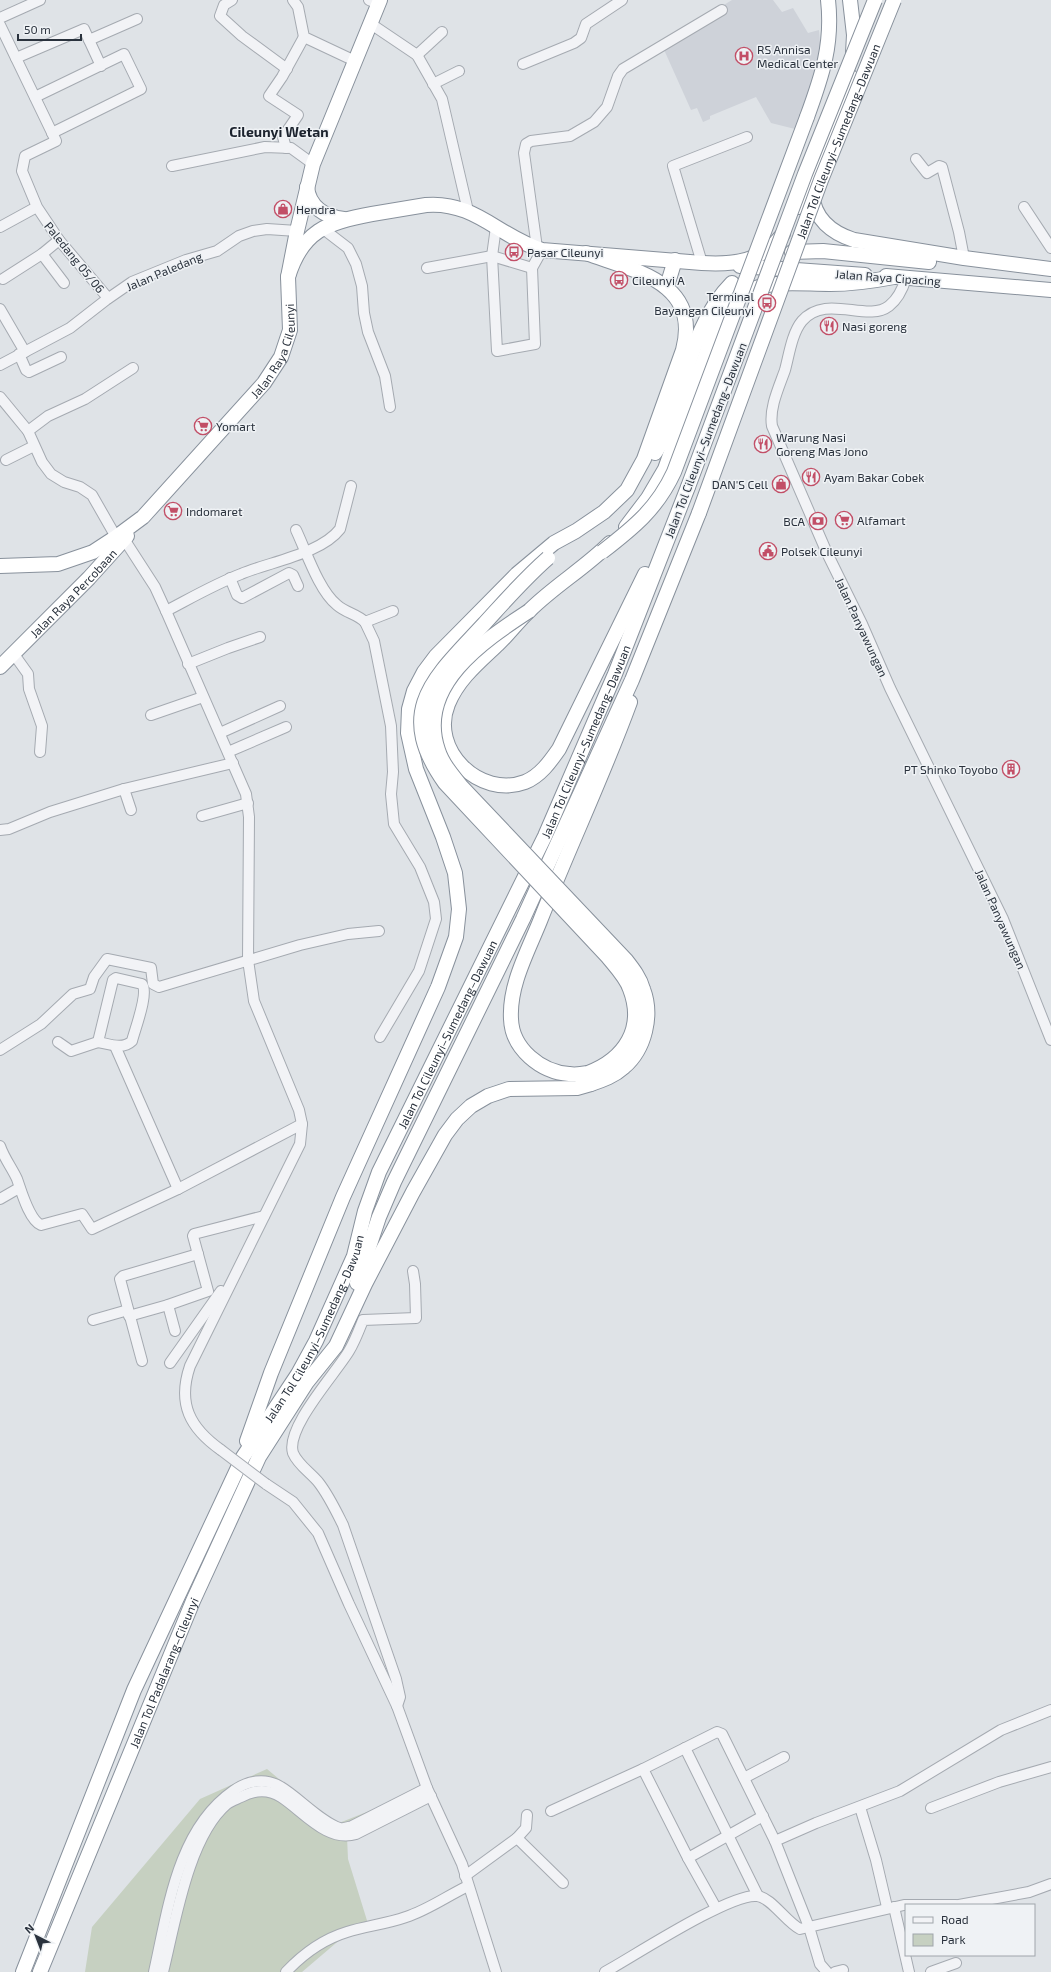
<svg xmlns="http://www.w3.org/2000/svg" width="1051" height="1972" font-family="'Exo 2',sans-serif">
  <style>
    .built { fill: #ced2d9 }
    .green { fill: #c6d0c1 }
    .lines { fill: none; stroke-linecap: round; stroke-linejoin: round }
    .minor-casing { stroke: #a5aab1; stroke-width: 12 }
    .highway-casing { stroke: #88919c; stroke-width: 16 }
    .minor { stroke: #f2f3f6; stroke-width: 10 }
    .highway { stroke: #fff; stroke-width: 14 }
    .minor-bridge-casing { stroke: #a5aab1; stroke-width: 12; stroke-linecap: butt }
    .highway-bridge-casing { stroke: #88919c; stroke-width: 16; stroke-linecap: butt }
    .minor-bridge { stroke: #f2f3f6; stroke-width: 10 }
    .highway-bridge { stroke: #fff; stroke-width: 14 }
    .labels { text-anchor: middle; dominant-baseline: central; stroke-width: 3; stroke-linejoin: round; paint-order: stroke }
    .poi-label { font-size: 12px; fill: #2a323d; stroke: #eff2f5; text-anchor: start }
    .street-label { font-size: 12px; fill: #2a323d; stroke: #eff2f5 }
    .quarter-label { font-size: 14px; font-weight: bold; fill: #1c232e; stroke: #eff2f5 }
  </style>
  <rect width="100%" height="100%" fill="#dfe3e7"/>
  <polygon class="built" points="732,0 773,0 782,12 793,8 808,33 819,30 822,67 799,130 771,123 756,97 710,116 710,119 703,122 697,108 691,110 661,43"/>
  <polygon class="green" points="267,1769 334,1825 427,1788 347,1837 348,1859 369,1927 349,1932 302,1972 85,1972 92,1927 200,1799"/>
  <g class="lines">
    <defs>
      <g id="minor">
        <polyline points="232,0 224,5 220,16 242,36 287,69"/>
        <polyline points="293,0 298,7 304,37 355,61"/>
        <polyline points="369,0 379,4"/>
        <polyline points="0,18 40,0"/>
        <polyline points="371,24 417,55 442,99 468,211"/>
        <polyline points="0,25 56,141 25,156 22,171 37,207 59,240 108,298"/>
        <polyline points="89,40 101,66"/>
        <polyline points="417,55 442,32"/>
        <polyline points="16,58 84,29 89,40 137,19"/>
        <polyline points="523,64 574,43 581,38 586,24 622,0"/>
        <polyline points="433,84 459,71"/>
        <polyline points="35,97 124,54 141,89 52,133"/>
        <polyline points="286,148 283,137 298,115 269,96 282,77 304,37"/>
        <polyline points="916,159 927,173 939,166 942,167 959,232 964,258"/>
        <polyline points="172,166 265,147 291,148 313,164"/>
        <polyline points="1024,207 1051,248"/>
        <polyline points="0,227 33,209"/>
        <polyline points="496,227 492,256 497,351 535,344 532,268 542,250"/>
        <polyline points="322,228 348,248 356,264 362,286 364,313 368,332 385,376 390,407"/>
        <polyline points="537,248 524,153 526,144 531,141 570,136 594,122 607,107 618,76 623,69 722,10"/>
        <polyline points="42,254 64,283"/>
        <polyline points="702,263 673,166 747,137"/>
        <polyline points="427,268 492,256 532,268"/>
        <path d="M906 278C903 288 898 299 889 306 867 323 826 293 802 321 792 333 789 355 785 370 779 387 769 408 772 426L827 553 862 624 890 688 1003 919 1051 1040"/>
        <polyline points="3,279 42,254 59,240"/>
        <polyline points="0,309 25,352"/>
        <polyline points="19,354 26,370 29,372 61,357"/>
        <polyline points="0,365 70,328 106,300 132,282 186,260 217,251 239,236 253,231 267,229 297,231"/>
        <polyline points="0,397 28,431 42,462 51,474 64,482 80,487 92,495 116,537"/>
        <polyline points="28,431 48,416 85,399 133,368"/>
        <polyline points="6,460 34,446"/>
        <path d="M296 530C306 551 319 591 337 605 346 613 357 614 365 622L393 611"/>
        <path d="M124 539 155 587 166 611 246 794 249 817 248 960 254 1001 299 1110 302 1124 300 1144 190 1366C177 1404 190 1428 221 1450"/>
        <polyline points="230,578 237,595 242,598 289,573 293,575 298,586"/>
        <path d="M166 611C191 598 215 584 241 574 269 562 321 554 340 529L351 486"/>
        <polyline points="365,622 374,641 391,726 393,772 391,794 394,824 420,867 434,902 436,919 419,971 380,1037"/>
        <polyline points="13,653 28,674 29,689 42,726 40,752"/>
        <polyline points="188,664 228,648 260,637"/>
        <polyline points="151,715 203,697"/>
        <polyline points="220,733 280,706"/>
        <polyline points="228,752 286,727"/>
        <polyline points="124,789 131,810"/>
        <polyline points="202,816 248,803"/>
        <polyline points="0,830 9,829 50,812 124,789 233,763"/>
        <path d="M116 978 142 984C149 993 135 1029 132 1041 123 1050 109 1044 98 1042L113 980Z"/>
        <polyline points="58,1042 71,1051 98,1042"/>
        <polyline points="115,1046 178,1189"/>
        <polyline points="0,1050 41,1024 73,994 90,989 94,977 107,959 151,968 153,984 159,987 300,945 348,934 379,931"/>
        <path d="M0 1146C4 1158 12 1168 17 1179 21 1190 29 1220 41 1225L82 1214 92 1229 178 1189 302 1124"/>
        <polyline points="0,1199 19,1188"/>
        <polyline points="168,1305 175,1331"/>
        <polyline points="129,1316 168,1305 208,1291 193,1236 194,1234 264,1216"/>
        <polyline points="93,1320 128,1310"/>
        <polyline points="142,1361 120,1279 123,1276 198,1254"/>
        <polyline points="170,1363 221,1291"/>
        <polyline points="266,1484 293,1502 318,1533 349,1604 397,1706 427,1788 462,1864 496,1972"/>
        <path d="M397 1706 400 1697 396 1679 343 1525C336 1511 329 1496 319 1483 311 1473 298 1465 293 1453 285 1428 336 1373 349 1351 355 1341 359 1330 363 1320L416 1318 415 1284 413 1271"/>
        <polyline points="685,1748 758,1896"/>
        <polyline points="643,1769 688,1858"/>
        <polyline points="744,1778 784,1757"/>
        <polyline points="860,1807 876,1860 887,1907"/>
        <polyline points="931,1808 999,1782 1051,1767"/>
        <polyline points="551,1811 643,1769 717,1732 722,1734 775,1841"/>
        <polyline points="517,1838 563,1883"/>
        <polyline points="465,1876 517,1838 526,1828 527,1815"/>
        <polyline points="959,1905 1029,1892 1051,1884"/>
        <polyline points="894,1907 909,1972"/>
        <polyline points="716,1908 688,1858 763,1816"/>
        <path d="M154 1972C168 1910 177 1830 233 1791 247 1781 265 1777 281 1787 298 1797 322 1823 340 1828 344 1829 348 1827 352 1826L427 1788"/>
        <path d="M163 1972C175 1924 188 1837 227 1804 231 1801 237 1799 241 1797 254 1790 267 1788 281 1797 303 1811 327 1843 356 1834L431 1796"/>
        <path d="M286 1972C302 1955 324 1939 347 1932 366 1926 386 1924 406 1917 428 1910 447 1896 468 1886"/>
        <path d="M605 1972C634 1956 730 1893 757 1896 771 1897 786 1922 800 1929L904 1905H956"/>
        <polyline points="827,1972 820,1964 809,1927 775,1841 816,1823 900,1791 1001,1730 1051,1710"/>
        <polyline points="835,1972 843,1970"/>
        <polyline points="931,1972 956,1963"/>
      </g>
      <g id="highway">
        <polyline points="850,0 854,35 853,53"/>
        <path d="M807 117C822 76 833 44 828 0"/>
        <path d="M307 187C309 207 325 217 344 219"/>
        <path d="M812 194C814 219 832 233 854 240L964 258 1051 269"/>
        <polyline points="798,207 835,122 850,76"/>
        <polyline points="792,252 823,251 929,262"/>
        <polyline points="740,266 865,275"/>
        <polyline points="886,276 1051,290"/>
        <path d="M288 277C302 231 327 222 372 214 390 211 408 208 426 205 475 201 499 237 542 250L702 263C734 265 762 262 783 234"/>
        <polyline points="667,286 675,260"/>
        <path d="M655 453C664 440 669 423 674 408 689 365 699 316 732 283"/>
        <path d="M626 527 648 498 665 469 716 326C741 274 784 284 830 284 852 284 873 281 894 277"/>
        <path d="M610 543C585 568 554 586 529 611 518 621 509 634 498 644 479 662 458 679 448 704 429 750 480 799 525 782 540 776 550 762 559 749L645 574"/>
        <path id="s1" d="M0 566 58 564 93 552 116 537 143 517 264 383 281 357 290 330 288 277 297 231 313 164 380 0"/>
        <path id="s2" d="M0 667 89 578 127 536"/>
        <path d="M588 1073C582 1074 575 1075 569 1074 541 1072 512 1049 511 1019 509 985 528 951 540 921 569 847 603 776 630 702"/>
        <polyline points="357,1283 379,1217 394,1182 523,919 632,680 699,513"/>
        <path d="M247 1441 271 1373 343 1197 438 987 456 937 459 909 455 873 443 837 416 769 408 733 409 709 414 691 424 672 436 656 517 574 554 543 576 531 604 512 627 490 644 459 683 350C701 282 635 271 586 253"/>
        <path id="s3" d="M23 1972 134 1690 243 1457 298 1374 316 1341 354 1256 365 1211 379 1172 545 836 615 674 688 487"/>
        <path id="s4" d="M40 1972 193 1601 259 1457 307 1382 336 1346 365 1284 413 1192 445 1135 457 1119 471 1106 488 1096 509 1089 577 1088 591 1084"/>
      </g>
    </defs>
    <use href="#minor" class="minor-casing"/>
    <use href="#highway" class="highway-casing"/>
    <use href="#minor" class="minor"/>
    <use href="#highway" class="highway"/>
    <defs>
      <polyline id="minor-bridge" points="221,1450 266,1484"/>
      <g id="highway-bridge">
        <polyline points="688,487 805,174 875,0"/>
        <path id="s5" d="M699 513 821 180 894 0"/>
        <path d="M602 552C633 528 657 509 674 472L807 117"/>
        <path d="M548 558C524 579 505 601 484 624 435 677 393 710 445 783L607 956C615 966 626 977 630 989 645 1028 625 1059 588 1073"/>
        <path d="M529 611C483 641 416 686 438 750 442 763 452 775 461 786L626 960C633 969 640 978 643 989 653 1015 645 1049 624 1067 614 1076 603 1080 591 1084"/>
      </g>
    </defs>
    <use href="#minor-bridge" class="minor-bridge-casing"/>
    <use href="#highway-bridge" class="highway-bridge-casing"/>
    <use href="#minor-bridge" class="minor-bridge"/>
    <use href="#highway-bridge" class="highway-bridge"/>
  </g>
  <defs>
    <symbol id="hospital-ring" viewBox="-11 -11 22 22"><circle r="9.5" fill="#eff2f5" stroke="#c24f67" stroke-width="1.5"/><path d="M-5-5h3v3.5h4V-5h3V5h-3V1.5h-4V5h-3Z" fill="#c24f67"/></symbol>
    <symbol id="shop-ring" viewBox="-11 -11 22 22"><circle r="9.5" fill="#eff2f5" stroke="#c24f67" stroke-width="1.5"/><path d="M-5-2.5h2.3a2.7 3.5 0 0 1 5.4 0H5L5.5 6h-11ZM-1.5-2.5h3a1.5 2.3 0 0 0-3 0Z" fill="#c24f67"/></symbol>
    <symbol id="bus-ring" viewBox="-11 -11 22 22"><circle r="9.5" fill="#eff2f5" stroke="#c24f67" stroke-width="1.5"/><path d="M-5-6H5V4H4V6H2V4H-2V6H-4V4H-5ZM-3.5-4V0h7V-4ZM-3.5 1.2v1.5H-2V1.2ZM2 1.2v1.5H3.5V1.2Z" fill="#c24f67"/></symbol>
    <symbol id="restaurant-ring" viewBox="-11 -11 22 22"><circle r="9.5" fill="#eff2f5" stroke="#c24f67" stroke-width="1.5"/><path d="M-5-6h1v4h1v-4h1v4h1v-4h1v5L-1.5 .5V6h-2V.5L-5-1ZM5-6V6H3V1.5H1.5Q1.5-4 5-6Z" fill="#c24f67"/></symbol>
    <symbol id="supermarket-ring" viewBox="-11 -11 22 22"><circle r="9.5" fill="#eff2f5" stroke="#c24f67" stroke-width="1.5"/><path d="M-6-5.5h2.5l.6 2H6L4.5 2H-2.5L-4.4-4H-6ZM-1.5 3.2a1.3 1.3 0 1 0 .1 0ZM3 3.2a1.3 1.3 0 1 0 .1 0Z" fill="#c24f67"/></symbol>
    <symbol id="bank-ring" viewBox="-11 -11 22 22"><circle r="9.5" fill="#eff2f5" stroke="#c24f67" stroke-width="1.5"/><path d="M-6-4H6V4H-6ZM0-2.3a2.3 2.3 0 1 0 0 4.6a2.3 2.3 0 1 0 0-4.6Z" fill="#c24f67"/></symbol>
    <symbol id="civic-ring" viewBox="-11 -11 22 22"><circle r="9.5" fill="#eff2f5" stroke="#c24f67" stroke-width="1.5"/><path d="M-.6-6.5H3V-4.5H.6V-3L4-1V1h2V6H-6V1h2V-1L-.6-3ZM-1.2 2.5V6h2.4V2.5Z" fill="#c24f67"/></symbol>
    <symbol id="building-ring" viewBox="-11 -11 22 22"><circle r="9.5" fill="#eff2f5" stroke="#c24f67" stroke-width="1.5"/><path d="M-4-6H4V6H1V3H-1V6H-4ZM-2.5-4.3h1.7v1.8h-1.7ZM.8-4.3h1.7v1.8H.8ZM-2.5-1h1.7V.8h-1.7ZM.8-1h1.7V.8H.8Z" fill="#c24f67"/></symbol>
  </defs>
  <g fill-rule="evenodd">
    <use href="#hospital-ring" x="734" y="46" width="20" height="20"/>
    <use href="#shop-ring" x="273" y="199" width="20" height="20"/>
    <use href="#bus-ring" x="504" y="242" width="20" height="20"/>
    <use href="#bus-ring" x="609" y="270" width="20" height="20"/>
    <use href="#bus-ring" x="757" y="293" width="20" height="20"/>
    <use href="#restaurant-ring" x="819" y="316" width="20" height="20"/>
    <use href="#supermarket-ring" x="193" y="416" width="20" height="20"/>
    <use href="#restaurant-ring" x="753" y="434" width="20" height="20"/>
    <use href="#restaurant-ring" x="801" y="467" width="20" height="20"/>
    <use href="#shop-ring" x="771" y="474" width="20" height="20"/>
    <use href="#supermarket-ring" x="163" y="501" width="20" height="20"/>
    <use href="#supermarket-ring" x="834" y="510" width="20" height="20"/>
    <use href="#bank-ring" x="808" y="511" width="20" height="20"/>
    <use href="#civic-ring" x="758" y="541" width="20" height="20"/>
    <use href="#building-ring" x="1001" y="759" width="20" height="20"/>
  </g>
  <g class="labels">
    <g class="poi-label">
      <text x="757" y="49">RS Annisa<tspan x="757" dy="14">Medical Center</tspan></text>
      <text x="296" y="209">Hendra</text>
      <text x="527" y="252">Pasar Cileunyi</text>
      <text x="632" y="280">Cileunyi A</text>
      <text x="754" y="296" text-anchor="end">Terminal<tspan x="754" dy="14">Bayangan Cileunyi</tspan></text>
      <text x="842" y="326">Nasi goreng</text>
      <text x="216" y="426">Yomart</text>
      <text x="776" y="437">Warung Nasi<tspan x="776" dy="14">Goreng Mas Jono</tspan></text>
      <text x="824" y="477">Ayam Bakar Cobek</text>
      <text x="768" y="484" text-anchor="end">DAN'S Cell</text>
      <text x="186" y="511">Indomaret</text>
      <text x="857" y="520">Alfamart</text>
      <text x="805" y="521" text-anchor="end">BCA</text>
      <text x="781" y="551">Polsek Cileunyi</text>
      <text x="998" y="769" text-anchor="end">PT Shinko Toyobo</text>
    </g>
    <g class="street-label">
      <text stroke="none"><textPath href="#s5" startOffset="397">Jalan Tol Cileunyi–Sumedang–Dawuan</textPath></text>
      <text transform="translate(75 257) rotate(51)">Paledang 05/06</text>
      <text transform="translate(164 271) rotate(-23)">Jalan Paledang</text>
      <text transform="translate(888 277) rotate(4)">Jalan Raya Cipacing</text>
      <text stroke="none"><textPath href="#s1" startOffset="371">Jalan Raya Cileunyi</textPath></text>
      <text transform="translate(705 440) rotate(-69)">Jalan Tol Cileunyi–Sumedang–Dawuan</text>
      <text stroke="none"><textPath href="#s2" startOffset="104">Jalan Raya Percobaan</textPath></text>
      <text transform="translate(862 627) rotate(65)">Jalan Panyawungan</text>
      <text stroke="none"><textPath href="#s3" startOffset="1356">Jalan Tol Cileunyi–Sumedang–Dawuan</textPath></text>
      <text transform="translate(1001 919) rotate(66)">Jalan Panyawungan</text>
      <text stroke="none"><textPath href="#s3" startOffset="1032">Jalan Tol Cileunyi–Sumedang–Dawuan</textPath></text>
      <text stroke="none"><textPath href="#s3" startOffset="708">Jalan Tol Cileunyi–Sumedang–Dawuan</textPath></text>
      <text stroke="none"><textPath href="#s4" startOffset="324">Jalan Tol Padalarang–Cileunyi</textPath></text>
    </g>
    <g class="quarter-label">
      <text x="279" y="131">Cileunyi Wetan</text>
    </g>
  </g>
  <rect x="905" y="1904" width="130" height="52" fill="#eff2f5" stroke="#a0a5ab"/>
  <rect x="913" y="1917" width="20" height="6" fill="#f2f3f6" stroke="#a0a5ab"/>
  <text x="941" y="1924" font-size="12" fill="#2a323d">Road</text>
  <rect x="913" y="1934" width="20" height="12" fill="#c6d0c1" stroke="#a0a5ab"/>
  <text x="941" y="1944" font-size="12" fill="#2a323d">Park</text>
  <g transform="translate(36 1936) rotate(318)" stroke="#eff2f5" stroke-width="3" paint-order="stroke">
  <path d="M0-3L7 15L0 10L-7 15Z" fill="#2a323d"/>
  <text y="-6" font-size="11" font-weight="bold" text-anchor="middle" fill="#2a323d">N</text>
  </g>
  <path d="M18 34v6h63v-6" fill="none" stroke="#2a323d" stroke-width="2"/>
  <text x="24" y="34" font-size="12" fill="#2a323d" stroke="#eff2f5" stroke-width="3" paint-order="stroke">50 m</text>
</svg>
